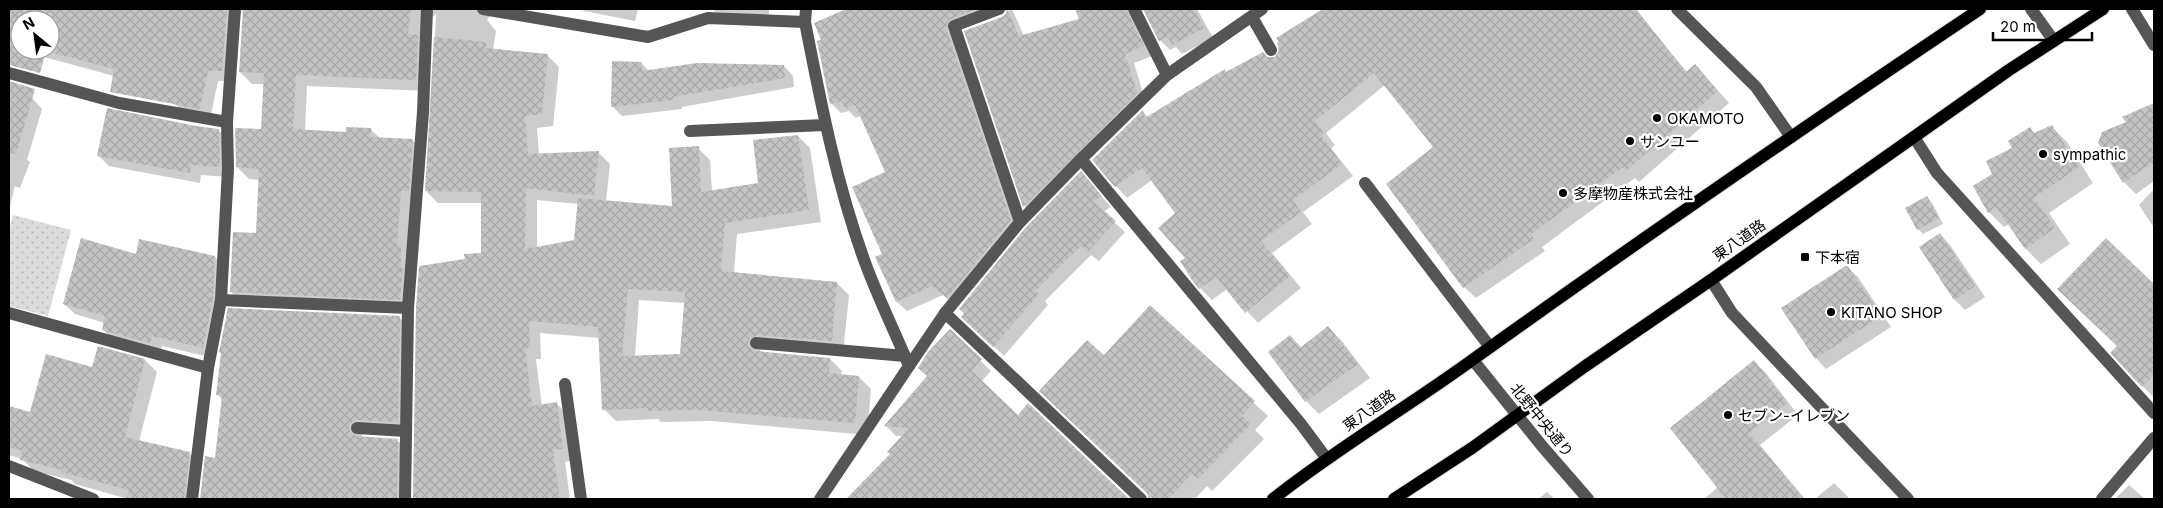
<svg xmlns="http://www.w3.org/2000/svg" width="2163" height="508" font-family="Inter,'Noto Sans JP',sans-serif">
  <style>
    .park { fill: url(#park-dots) }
    .shadow { fill: #0003; fill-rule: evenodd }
    .building { fill: url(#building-cross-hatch); fill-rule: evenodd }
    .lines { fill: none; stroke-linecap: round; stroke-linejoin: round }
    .major-casing { stroke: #dbdbdb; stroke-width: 14 }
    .minor { stroke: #555; stroke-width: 12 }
    .major { stroke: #000; stroke-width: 12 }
    .poi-dot { fill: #000; stroke: #fff; stroke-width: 2 }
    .labels { text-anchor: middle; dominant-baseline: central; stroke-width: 4.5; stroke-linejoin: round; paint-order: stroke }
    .poi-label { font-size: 15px; fill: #000; stroke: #fff; text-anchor: start }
    .street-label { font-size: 15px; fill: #000; stroke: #fff }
  </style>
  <defs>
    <pattern id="park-dots" width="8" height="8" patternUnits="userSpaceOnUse" patternTransform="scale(1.25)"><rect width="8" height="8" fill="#dcdcdc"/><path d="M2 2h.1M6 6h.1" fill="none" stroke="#bbb" stroke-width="1.8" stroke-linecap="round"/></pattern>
    <pattern id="building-cross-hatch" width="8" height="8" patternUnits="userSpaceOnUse" patternTransform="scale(1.25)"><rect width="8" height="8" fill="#c4c4c4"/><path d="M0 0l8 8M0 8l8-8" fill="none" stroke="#a7a7a7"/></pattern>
  </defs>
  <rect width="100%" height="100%" fill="#fff"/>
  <polygon class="park" points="13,215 71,230 48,316 9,306 9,231"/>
  <g class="shadow">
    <polygon points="9,9 239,9 242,12 239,15 233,81 218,81 210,119 186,115 175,104 118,77 44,57 38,50 50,50 50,20 20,20 20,43 9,35"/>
    <path d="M244 9H500L492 13 487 20 496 31 493 50 547 55 559 67 553 126 537 128 539 155 598 152 610 164 606 202 673 207 698 148 710 160 712 191 759 185 798 136 810 148 821 222 737 234 734 273 837 283 849 295 843 353 769 346 761 350 760 353 830 359 842 371 841 376 859 377 871 389 867 435 711 421 661 422 658 419 616 421 604 409 600 338 540 333 541 359H536L542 406 557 404 569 416 574 460 565 462 570 499H413L417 308 466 260 483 254 482 203H438L426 191 432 112 436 13 430 21 428 91 307 86 305 131 347 133 370 129 380 138 412 140 424 152 412 311 243 304 231 292 257 235 260 180 249 179 237 167 262 130 264 84H252L240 72ZM537 200 578 204 575 241 537 248ZM639 300 686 303 682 355 635 357Z"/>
    <polygon points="574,9 638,9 635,21"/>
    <polygon points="713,9 769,9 769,15 716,12"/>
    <polygon points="849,9 1012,9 1024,36 1080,20 1076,9 1197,9 1213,38 1182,54 1176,47 1170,50 1160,40 1144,10 1137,14 1152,56 1134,63 1146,103 1034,216 1025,206 966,32 1003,17 1010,9 957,31 1020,231 957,307 943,295 907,311 897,302 877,258 884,255 887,173 861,116 856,118 849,111 841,113 831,103 844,11"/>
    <polygon points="1326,9 1602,9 1614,23 1634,9 1687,72 1706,77 1729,103 1639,182 1635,178 1542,247 1545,251 1476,298 1464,287 1435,147 1385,85 1326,133 1335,145 1331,148 1353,176 1303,212 1312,224 1272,253 1301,288 1258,323 1227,289 1212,300 1200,288 1186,258 1177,214 1152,180 1127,198 1116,186 1143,112 1148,117 1227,73 1268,58 1276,58 1280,51 1281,43 1278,38"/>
    <polygon points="641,63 649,71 784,66 793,76 794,87 682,107 682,109 622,116 612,106"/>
    <polygon points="9,91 32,98 42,109 27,160 30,162 20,188 15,186 9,210"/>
    <polygon points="2154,105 2154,181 2136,194 2124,182 2128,123 2124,118"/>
    <polygon points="2052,127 2067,142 2093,183 2049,213 2070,244 2041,264 2026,249 2009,224 2004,227 1989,212 1994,174 2030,129 2036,134"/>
    <polygon points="218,130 229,141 230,177 201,175 200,183 109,166 98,155"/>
    <polygon points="1090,183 1111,207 1103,212 1125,232 1099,261 1091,255 1045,301 1048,305 1004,356 973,327"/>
    <polygon points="2154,189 2154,228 2139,205"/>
    <polygon points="1927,197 1932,203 1943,224 1923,234 1918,229"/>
    <polygon points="1940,234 1950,245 1985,297 1965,310 1955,300 1920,247"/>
    <polygon points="2106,240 2154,285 2153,397 2112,353 2119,346"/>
    <polygon points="137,255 215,257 225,267 214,358 162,346 160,353 114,340 103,330 105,323 75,314 64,304"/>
    <polygon points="1847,267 1858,277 1891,327 1826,369 1816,358 1783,308"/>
    <polygon points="1150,307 1268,416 1255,430 1264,439 1212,491 1207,486 1195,499 1153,499 1055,405 1104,357"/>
    <polygon points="399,317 411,329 410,434 370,431 362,435 361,438 397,440 409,452 409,499 201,499 207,457 216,460 223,400 218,395"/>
    <polygon points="1328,327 1341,340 1370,378 1319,414 1306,401 1269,352 1290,336 1302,348"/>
    <polygon points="950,331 991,371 981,382 1018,417 1028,405 1129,499 861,499 854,492 891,454 903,436 896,436 886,426 928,377"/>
    <polygon points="98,347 145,360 157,372 139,441 189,453 201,465 197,499 128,499 75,484 71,480 34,471 22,459 9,455 9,407 31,413 93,369"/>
    <polygon points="1754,361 1766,373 1798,415 1760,445 1805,499 1704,499 1718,487"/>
    <polygon points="1834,483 1850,499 1815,499"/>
    <polygon points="2129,485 2145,499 2115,499"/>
    <polygon points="1547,492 1555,499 1538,499"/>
  </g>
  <g class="building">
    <path d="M9 9H227L222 71H208L200 109 110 92 114 69 46 51 40 73 9 65ZM20 20H50V50H20Z"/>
    <polygon points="243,9 411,9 408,34 418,35 416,80 296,75 293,129 346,132 346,127 371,128 371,137 413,139 409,191 401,191 397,245 401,245 401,268 403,268 400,300 230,292 233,232 256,233 259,169 236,167 235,128 261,129 264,73 239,72"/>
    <polygon points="846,9 977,9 951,19 948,21 946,28 1011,220 947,298 932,286 896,302 875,257 882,254 852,187 885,172 855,105 845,109 842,101 830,104 817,41 821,40 814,23"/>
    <polygon points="1007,9 1019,36 1079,19 1075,9 1126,9 1144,46 1125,54 1137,93 1023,207 964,31 1002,17 1006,14"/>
    <polygon points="1143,9 1194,9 1204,28 1172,45 1168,37 1159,41"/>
    <polygon points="1323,9 1636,9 1686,72 1695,64 1718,91 1626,171 1623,167 1531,234 1534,239 1463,288 1386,184 1433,147 1374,73 1315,121 1324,133 1321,135 1342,164 1293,200 1301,212 1261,241 1290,276 1245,313 1216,277 1199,289 1194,283 1180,261 1185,258 1158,228 1175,213 1142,168 1115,187 1092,160 1143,110 1145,118 1225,69 1226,72 1263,52 1267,57 1275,57 1279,50 1277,43 1279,42 1276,38"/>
    <path d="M434 37 486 42V48L548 54 542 114 525 116 528 154 599 151 594 196 526 188 525 249 574 240 578 198 672 206 669 148 699 146 701 192 758 183 753 140 798 135 809 210 725 223 721 271 837 282 832 341 757 335 750 338 748 343 751 349 755 351 830 358 829 373 859 376 855 423 698 410 648 411V408L602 410 598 327 529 321 530 348H525L532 406 557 402 563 449 553 450 560 499H413L416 308 419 266 465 259 464 254 481 253V192L425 191ZM628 289 685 292 680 354 622 356Z"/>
    <polygon points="612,61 642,62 642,71 697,63 784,65 785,78 673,97 673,100 611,107"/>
    <polygon points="9,81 35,89 16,154 9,153"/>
    <polygon points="2154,103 2154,166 2152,163 2123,183 2098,143 2102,132 2126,122 2122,117"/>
    <polygon points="107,108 196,126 219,129 220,167 191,165 190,173 97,156"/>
    <polygon points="2052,125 2079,167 2034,198 2055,228 2025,249 1996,207 1988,213 1973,186 1992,174 1986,161 2012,148 2008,141 2030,127 2034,133"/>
    <polygon points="1081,171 1102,196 1094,202 1116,221 1088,252 1081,246 1035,291 1039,294 993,347 961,317 964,313 959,309 1026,227"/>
    <polygon points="1927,196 1939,218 1917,230 1905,208"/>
    <polygon points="1940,233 1975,286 1954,300 1919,247"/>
    <polygon points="81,238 136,254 139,239 215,256 213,299 203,348 152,336 150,343 102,330 105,316 63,304"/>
    <polygon points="2106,238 2154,284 2154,375 2142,387 2110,353 2117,346 2057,289"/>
    <polygon points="1847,265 1881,316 1815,359 1781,308"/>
    <polygon points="1150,305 1255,401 1242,416 1251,424 1198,479 1192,474 1168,499 1149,499 1147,493 1039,391 1087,340 1104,355"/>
    <polygon points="228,308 400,316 398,422 357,420 351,423 349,428 350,432 356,436 398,439 397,499 200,499 205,456 215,458 222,396 216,395 221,353 219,352"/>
    <polygon points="1328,326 1358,364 1305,402 1268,352 1290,335 1300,348"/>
    <polygon points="950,329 982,359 972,371 1018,415 1028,403 1129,499 846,499 890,454 887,452 909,428 884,426 927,376 918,368 928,352"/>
    <polygon points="98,346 145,359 125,437 190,452 184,499 126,499 129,490 61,472 62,470 20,460 22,451 9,447 9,406 30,412 46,354 92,367"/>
    <polygon points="1754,360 1787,403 1749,433 1804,499 1726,499 1670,428"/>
  </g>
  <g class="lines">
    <defs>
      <g id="major">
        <path d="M1273 499C1337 448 1408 407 1475 358 1641 239 1810 123 1980 9"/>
        <polyline points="1394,499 1472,448 1584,367 1711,280 2009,70 2103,9"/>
      </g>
    </defs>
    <use href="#major" class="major-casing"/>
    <g class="minor">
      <polyline points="483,9 648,37 708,18 805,22"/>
      <path d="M806 9 805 22C821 104 837 187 866 265 879 300 895 332 909 366L820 499"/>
      <polyline points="999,9 954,26 1020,222"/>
      <polyline points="1134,9 1167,75"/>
      <polyline points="1677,9 1756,87 1791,137"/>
      <polyline points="2031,9 2054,41"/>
      <polyline points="2132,9 2154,45"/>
      <polyline points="1252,17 1271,50"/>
      <polyline points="9,73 119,103 227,122"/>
      <polyline points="690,131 825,125"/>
      <polyline points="1914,137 1937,173 2154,413"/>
      <polyline points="1081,159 1301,424 1327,459"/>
      <polyline points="1365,183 1490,347"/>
      <polyline points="1711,280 1732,313 1908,499"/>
      <polyline points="221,300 408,308"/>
      <polyline points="9,313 208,368"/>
      <polyline points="945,313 1141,499"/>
      <polyline points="756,343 905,356"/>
      <polyline points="1473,360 1542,446 1588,499"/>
      <polyline points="909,366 945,313 1020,222 1081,159 1167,75 1262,9"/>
      <polyline points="565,384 581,499"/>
      <polyline points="357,428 406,431"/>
      <polyline points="9,466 93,499"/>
      <polyline points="192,499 208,368 221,300 228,169 227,122 235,9"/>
      <polyline points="405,499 408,308 423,112 427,9"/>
      <polyline points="2102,499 2154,438"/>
    </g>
    <use href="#major" class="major"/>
  </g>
  <g class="poi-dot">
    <circle cx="1657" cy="118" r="5"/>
    <circle cx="1630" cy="141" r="5"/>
    <circle cx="2043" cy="154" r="5"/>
    <circle cx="1563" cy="193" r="5"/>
    <rect x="1800" y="252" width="10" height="10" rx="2.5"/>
    <circle cx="1831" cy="312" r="5"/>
    <circle cx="1728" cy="415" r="5"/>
  </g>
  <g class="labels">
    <g class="poi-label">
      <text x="1667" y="118">OKAMOTO</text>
      <text x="1640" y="141">サンユー</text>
      <text x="2053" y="154">sympathic</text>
      <text x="1573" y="193">多摩物産株式会社</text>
      <text x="1815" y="257">下本宿</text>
      <text x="1841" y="312">KITANO SHOP</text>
      <text x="1738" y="415">セブン-イレブン</text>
    </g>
    <g class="street-label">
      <text transform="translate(1739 240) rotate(-35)">東八道路</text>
      <text transform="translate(1369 410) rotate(-35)">東八道路</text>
      <text transform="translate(1542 420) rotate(51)">北野中央通り</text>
    </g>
  </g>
  <rect width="2163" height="508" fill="none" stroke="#000000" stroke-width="20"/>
  <g transform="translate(35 35) rotate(331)"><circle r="24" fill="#ffffff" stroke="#999999"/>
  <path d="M0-4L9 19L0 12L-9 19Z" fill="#000000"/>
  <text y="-8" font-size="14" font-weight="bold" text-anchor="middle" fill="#000000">N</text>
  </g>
  <path d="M1993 32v8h99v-8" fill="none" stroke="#000000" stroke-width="2.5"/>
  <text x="2000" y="32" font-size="15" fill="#000000" stroke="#ffffff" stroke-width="4" paint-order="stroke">20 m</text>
</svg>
